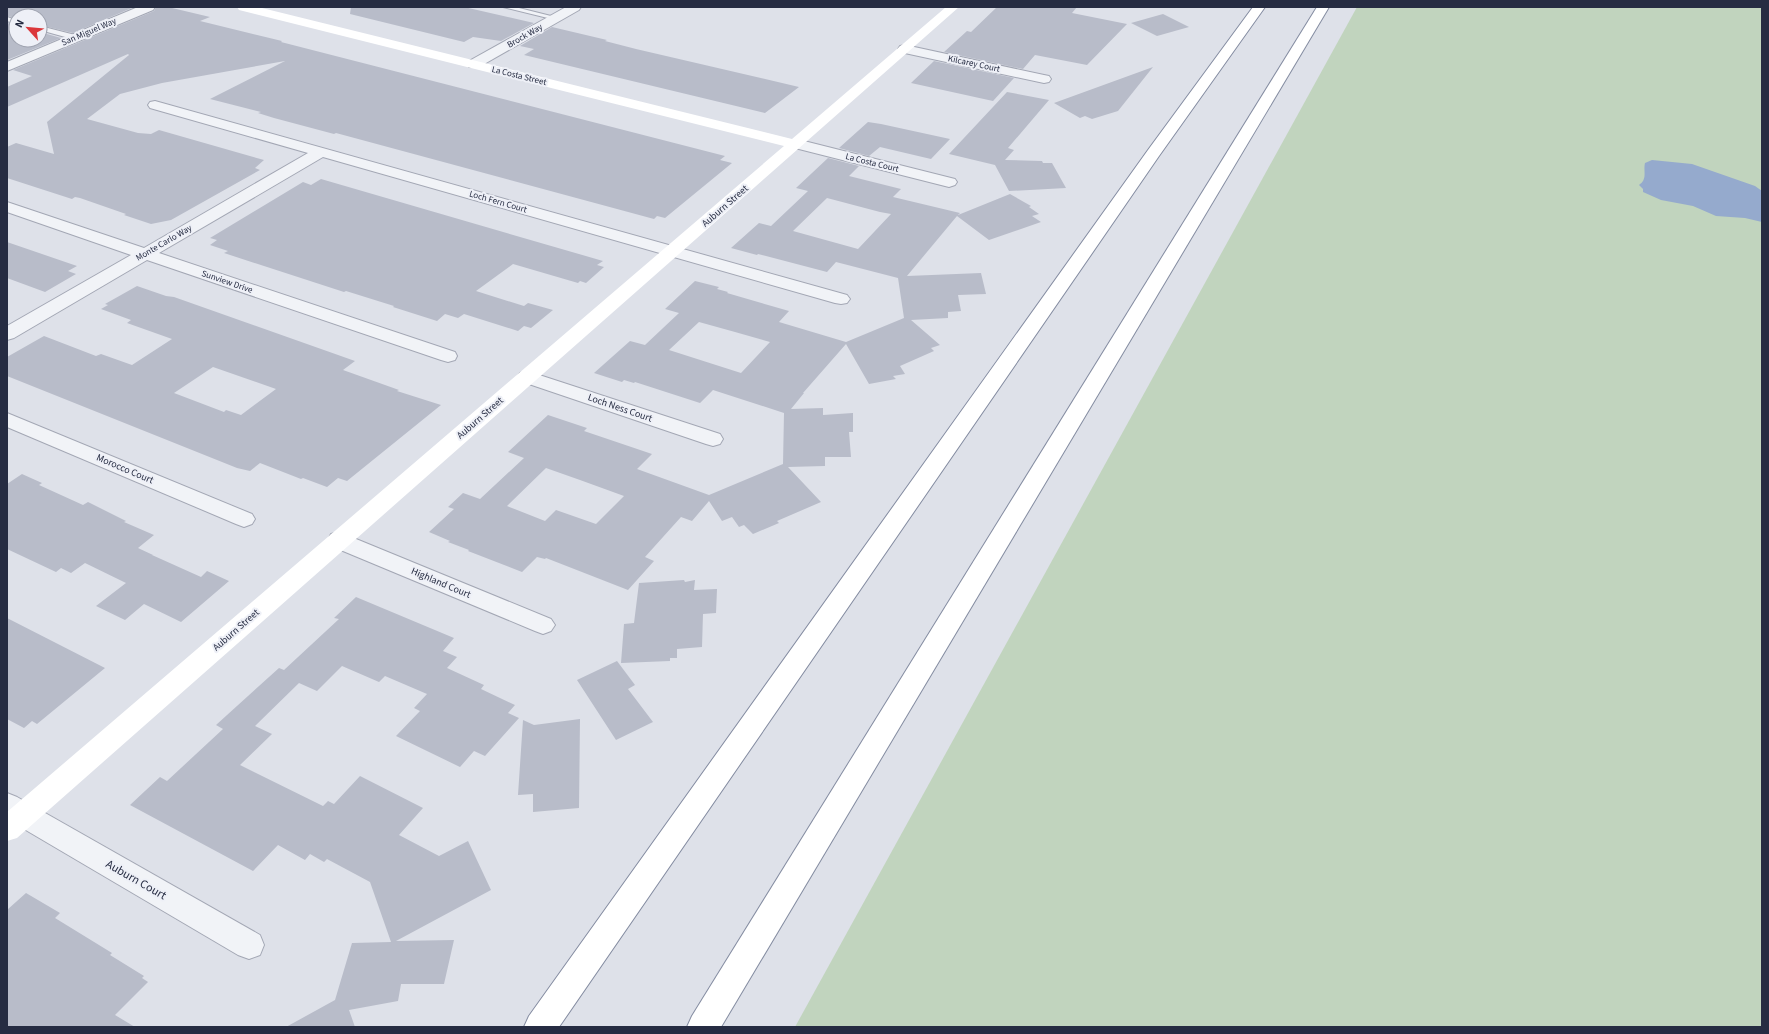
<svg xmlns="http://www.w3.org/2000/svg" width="1769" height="1034" font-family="'Source Sans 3',sans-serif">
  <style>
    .green { fill: #c1d4be }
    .water { fill: #95aacd }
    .building { fill: #b8bcc9; fill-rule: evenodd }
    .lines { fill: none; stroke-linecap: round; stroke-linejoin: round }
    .lane-casing { stroke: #a3a7b4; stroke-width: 2 }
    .street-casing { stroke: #a3a7b4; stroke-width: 2 }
    .highway-casing { stroke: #848ca1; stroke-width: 2 }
    .lane { fill: #f1f3f7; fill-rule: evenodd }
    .street { fill: #f1f3f7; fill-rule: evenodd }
    .secondary { fill: #fff; fill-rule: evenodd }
    .highway { fill: #fff; fill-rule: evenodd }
    .labels { text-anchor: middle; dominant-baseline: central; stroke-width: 4; stroke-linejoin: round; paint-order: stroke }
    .far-street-label { font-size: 9px; fill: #262c42; stroke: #eef0f7 }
    .street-label { font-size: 10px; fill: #262c42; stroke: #eef0f7 }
    .near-street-label { font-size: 12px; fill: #262c42; stroke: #eef0f7 }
  </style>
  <rect width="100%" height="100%" fill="#dee1e9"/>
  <polygon class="green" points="1357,7 1762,7 1762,1027 795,1027"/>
  <path class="water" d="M1652 160 1692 164 1755 186 1762 191V222L1745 218 1716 216 1693 206 1661 200 1643 192V189L1639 185C1648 179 1643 171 1645 163Z"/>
  <g class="building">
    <polygon points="7,7 134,7 73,33 40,25 40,16 16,16 16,18 7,16"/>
    <polygon points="156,7 168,7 210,17 200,21 282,41 281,42 725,156 720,160 732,163 665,218 657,216 654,219 336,133 334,134 274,118 258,113 261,112 210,99 285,61 162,83 120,94 87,119 138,133 151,134 159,130 264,160 255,168 260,170 171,220 151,224 124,215 126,214 80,198 75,197 72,199 7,178 7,147 16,143 54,154 47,122 129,55 128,54 7,107 7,87 32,76 13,70 154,11"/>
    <polygon points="351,7 464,7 534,23 501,41 473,37 464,42 350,14"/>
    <polygon points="997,7 1077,7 1072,13 1127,24 1087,65 1035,55 1023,69 944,52 967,31 971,32"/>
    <polygon points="1163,14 1189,27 1157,36 1131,23"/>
    <polygon points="7,23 16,25 16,40 40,40 40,32 61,38 7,60"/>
    <polygon points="552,27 607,40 605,41 636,49 799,87 765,113 524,55 534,49 520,46"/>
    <polygon points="934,61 1014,78 993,101 911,83"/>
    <polygon points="1153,67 1118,111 1092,119 1085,116 1080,118 1054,103"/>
    <polygon points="1007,92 1049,100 1008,148 1014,150 1005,160 1042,161 1043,163 1052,163 1066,188 1009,191 995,165 949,154"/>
    <polygon points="868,122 881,124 950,139 931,159 880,147 869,156 839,148"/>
    <path d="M828 158 859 166 849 176 901 189 893 197 960 213 958 215 1010 194 1031 206 1029 207 1039 214 1032 216 1041 222 989 240 957 216 907 276 981 273 986 294 958 295 961 311 948 312V318L911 320 940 345 931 348 934 351 900 366 905 374 893 376 896 379 869 384 846 344 803 393H804L791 409 823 408V415L853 413V432H849L851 457H825V466L788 467 821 502 777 521 779 523 753 534 744 525 739 527 732 517 722 521 709 501 692 521 681 517 645 557 654 561 628 590 546 558 545 559 537 557 522 572 468 551 469 550 448 542 450 541 429 532 454 509 448 507 463 493 480 499 524 458 508 452 548 415 587 428 584 431 652 454 637 469 709 495 783 464 784 413 713 390 700 403 635 382 634 383 624 380 622 382 594 373 630 341 645 345 679 313 665 309 695 281 719 287 717 289 728 292 727 293 789 311 779 322 846 342 904 318 898 278 836 262 827 272 766 256 758 254 757 255 731 248 759 223 771 226 808 191 796 188ZM827 198 880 212 891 214 858 249 793 231ZM699 322 735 332 770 342 741 373 669 350ZM546 468 580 480 624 496 596 524 556 510 545 521 507 506Z"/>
    <polygon points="321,179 603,261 597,265 604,267 586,283 580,281 578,283 513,264 476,291 524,306 528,303 553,310 531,328 524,326 518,331 464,314 458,318 445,314 437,321 393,307 394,306 346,291 344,292 224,253 228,251 210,245 217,240 210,238 303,182 311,185"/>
    <polygon points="7,242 77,266 68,271 76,274 45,292 7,278"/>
    <path d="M137 286 166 296 174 297 355 361 343 370 399 390 397 391 441 405 347 481 338 478 327 487 303 478 301 479 260 463 250 471 237 468 7 376V357L44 336 96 356 101 354 132 365 172 339 127 323 131 320 101 309 108 305 105 304ZM213 367 276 389 241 415 226 410 224 412 174 393Z"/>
    <polygon points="22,474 42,483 39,485 83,505 88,502 126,521 124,522 154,535 138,548 153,555 152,555 201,577 207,571 229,581 181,622 144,604 125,620 96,606 126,583 85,563 71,573 61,568 56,572 7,549 7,484"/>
    <polygon points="684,580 685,582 695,580 694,590 717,589 716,613 703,614 702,647 677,649 677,658 670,658 670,661 621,663 624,624 634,623 639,583"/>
    <polygon points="356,597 454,638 443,651 457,657 447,668 484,685 481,689 515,705 508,713 519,718 485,756 474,751 460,767 396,736 420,711 414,708 427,694 385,676 379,682 342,666 317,691 299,683 255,726 272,734 240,765 323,806 328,801 334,804 360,776 423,808 399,835 439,856 468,841 491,890 396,941 454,940 444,984 401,984 398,1001 349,1010 355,1027 286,1027 335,1000 352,943 391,942 370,882 327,859 324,862 310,854 305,860 278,845 253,871 130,805 160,777 167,781 223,729 216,725 279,668 284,670 339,619 334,618"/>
    <polygon points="7,618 105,668 37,724 32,721 24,728 7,719"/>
    <polygon points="617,661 635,685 628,689 653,722 616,740 577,680"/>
    <polygon points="580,719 579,808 533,812 533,794 518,795 523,720 534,725"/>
    <polygon points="26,893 60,913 55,918 112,953 110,955 144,976 142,978 148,982 115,1015 135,1027 7,1027 7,910"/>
  </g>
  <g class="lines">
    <defs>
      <g id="lane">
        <polygon points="503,7 515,7 559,18 556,20"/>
        <polygon points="7,17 16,20 16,24 7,21"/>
        <polygon points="40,26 79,36 80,38 76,40 40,30"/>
      </g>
      <g id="street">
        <polygon points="138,7 155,7 153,10 7,71 7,62"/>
        <polygon points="566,7 581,7 579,10 479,67 469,67 467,64 469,61"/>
        <polygon points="905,45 1044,75 1049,76 1051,79 1049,82 1044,83 900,52 898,49 900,46"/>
        <polygon points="155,101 847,295 850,299 847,303 841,304 835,303 323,157 159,253 455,352 457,356 455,360 448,362 441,360 147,260 14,338 7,340 7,326 131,255 7,212 7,202 144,248 308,153 150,108 148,105 150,102"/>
        <polygon points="796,139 955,179 957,182 955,185 949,187 791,147 788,144 791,141"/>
        <polygon points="527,371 720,434 723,439 720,444 713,446 706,444 520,381 517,377 520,373"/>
        <polygon points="7,413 252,514 255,519 252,524 244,527 236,524 7,427"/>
        <polygon points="339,532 551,619 555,625 551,631 543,634 535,631 331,546 328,540 331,534"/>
        <polygon points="7,793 17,797 260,935 264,945 260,955 249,959 238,955 7,819"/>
      </g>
      <g id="highway">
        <polygon points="1253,7 1265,7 1159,156 559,1027 524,1027 529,1016 1148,150"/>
        <polygon points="1317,7 1329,7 721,1027 687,1027 692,1016"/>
      </g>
    </defs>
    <use href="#lane" class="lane-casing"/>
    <use href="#street" class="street-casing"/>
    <use href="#highway" class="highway-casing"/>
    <use href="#lane" class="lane"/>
    <use href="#street" class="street"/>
    <polygon class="secondary" points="237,7 258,7 792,139 946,7 959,7 17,838 7,841 7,812 784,146 239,10"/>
    <use href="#highway" class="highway"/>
  </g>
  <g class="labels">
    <g class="far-street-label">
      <text transform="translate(89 32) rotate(-23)">San Miguel Way</text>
      <text transform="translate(525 36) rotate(-30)">Brock Way</text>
      <text transform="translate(974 64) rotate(12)">Kilcarey Court</text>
      <text transform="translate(519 76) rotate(14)">La Costa Street</text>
      <text transform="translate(872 163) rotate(14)">La Costa Court</text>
      <text transform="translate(498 202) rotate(16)">Loch Fern Court</text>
      <text transform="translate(164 243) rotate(-30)">Monte Carlo Way</text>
      <text transform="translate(227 282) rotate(19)">Sunview Drive</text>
    </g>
    <g class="street-label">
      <text transform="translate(725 206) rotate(-41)">Auburn Street</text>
      <text transform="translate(620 408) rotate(19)">Loch Ness Court</text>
      <text transform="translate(480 418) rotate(-41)">Auburn Street</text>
      <text transform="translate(125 469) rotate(23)">Morocco Court</text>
      <text transform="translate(441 583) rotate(23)">Highland Court</text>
      <text transform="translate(236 630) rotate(-41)">Auburn Street</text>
    </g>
    <g class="near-street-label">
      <text transform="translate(136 880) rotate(30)">Auburn Court</text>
    </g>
  </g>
  <rect width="1769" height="1034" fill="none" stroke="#262c42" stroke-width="16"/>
  <g transform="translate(28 28) rotate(297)"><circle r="19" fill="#eef0f7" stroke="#9ea2af"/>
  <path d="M0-3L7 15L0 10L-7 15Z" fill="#db373b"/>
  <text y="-6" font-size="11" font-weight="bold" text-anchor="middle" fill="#262c42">N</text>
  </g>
</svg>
